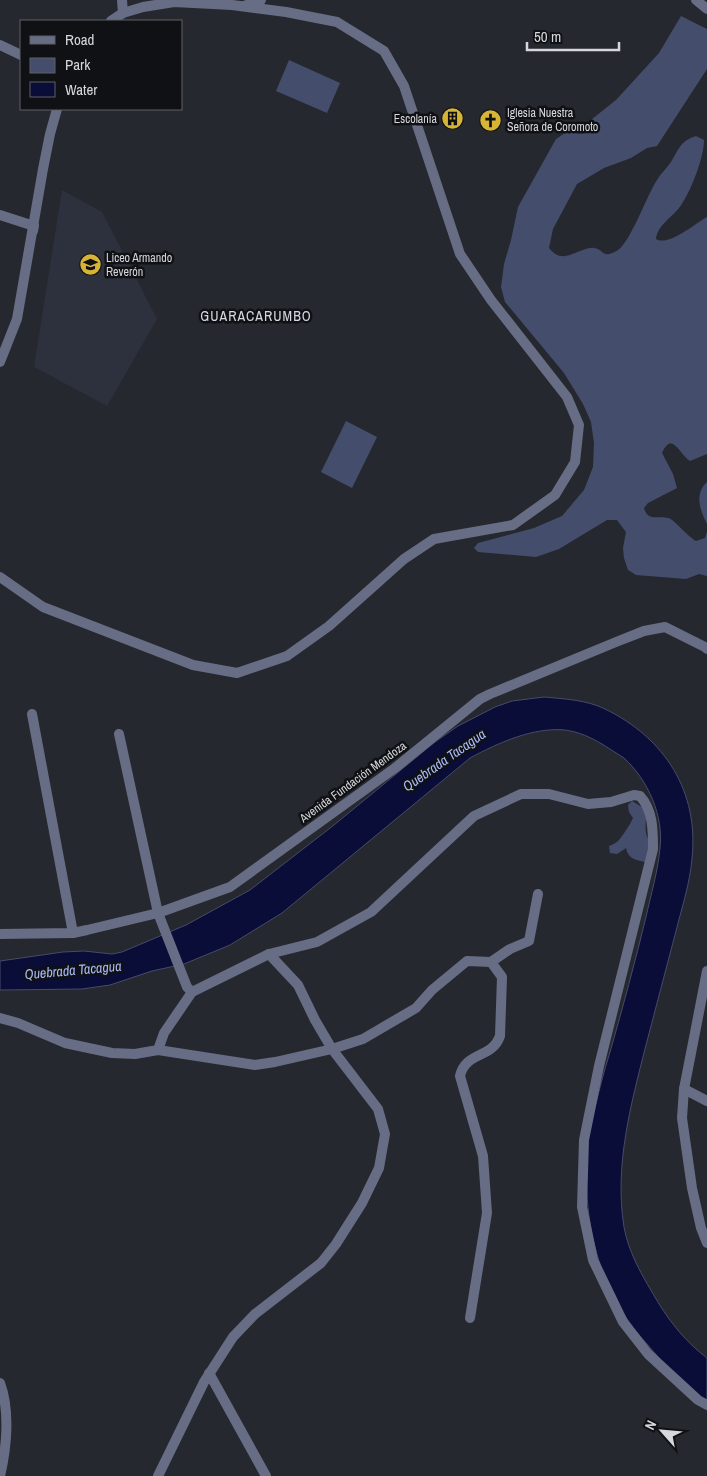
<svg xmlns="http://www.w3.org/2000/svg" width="707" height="1476" font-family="'Archivo Narrow',sans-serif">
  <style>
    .built { fill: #2d313e }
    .green { fill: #454d6d }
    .water { fill: #0a0d38; stroke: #474a69 }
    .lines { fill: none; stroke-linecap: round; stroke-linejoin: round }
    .minor { stroke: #676d84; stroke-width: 10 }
    .labels { text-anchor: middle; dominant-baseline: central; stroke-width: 5; stroke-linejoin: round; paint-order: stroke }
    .poi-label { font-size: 12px; fill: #d6d7dc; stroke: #101114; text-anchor: start }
    .street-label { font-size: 12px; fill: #d6d7dc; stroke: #101114 }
    .neighbourhood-label { font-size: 14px; letter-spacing: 1px; fill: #d5d8e2; stroke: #101114 }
    .water-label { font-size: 14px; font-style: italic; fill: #abbaf8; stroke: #101114 }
  </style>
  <rect width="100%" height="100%" fill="#26282f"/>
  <polygon class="built" points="62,190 102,212 157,319 107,406 34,367"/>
  <g class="green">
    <path d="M681 16 707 29V69L657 146 647 148 631 158 604 168 577 184 553 229 549 248C560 262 569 255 583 250 586 249 591 247 594 248 604 249 602 260 618 250 631 241 647 195 657 180 661 173 667 168 671 162 679 149 680 141 696 136L704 140C704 158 690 194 679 208 670 219 658 225 656 239 668 247 696 223 707 217V454L690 461C680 455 672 430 662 453L673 474 677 488 648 503 644 508C648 522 657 515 668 518 674 519 687 536 696 541L705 538 707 532V576L699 574 686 579 636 575 628 570 624 558 623 548 626 532 617 520H607L559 549 536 557 478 552 474 548 478 543 534 528 562 516 584 490 593 467 594 443 591 422 583 404 564 373 505 302 501 287 504 264 511 240 518 207 556 139 565 133 577 131 616 100 659 53Z"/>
    <polygon points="289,60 340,83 327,113 276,91"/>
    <polygon points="346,421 377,437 352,488 321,472"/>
    <path d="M707 482V524C700 510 694 494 707 482Z"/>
    <path d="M632 801 645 809C648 822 642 831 650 842L645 862C636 860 628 859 626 848L617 854 610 853 609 846C611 845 614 844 617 842 621 839 631 823 633 818L629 812 628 805Z"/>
  </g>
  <path class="water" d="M544 697C565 699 587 700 605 709 665 738 699 792 692 858 690 883 682 907 676 931 666 969 656 1007 646 1045 631 1104 614 1166 624 1227 628 1250 640 1272 652 1292 666 1317 683 1340 707 1358V1401C683 1386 665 1365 647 1344 594 1286 581 1213 588 1136 589 1128 592 1119 594 1111 599 1091 604 1071 610 1052 623 1007 635 962 646 917 651 894 658 871 660 848 664 816 648 780 624 758 617 753 609 749 602 744 590 737 579 732 565 730 533 727 498 743 470 758L282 913 230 945 184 964 152 971 110 985 82 989 0 990V961L63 952 84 951 112 954 122 952 186 925 250 890 334 825 435 742 458 726 495 707 512 701Z"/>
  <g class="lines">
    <g class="minor">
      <polyline points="122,0 123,13"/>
      <polyline points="696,0 707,9"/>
      <polyline points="244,6 261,0"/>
      <polyline points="0,45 21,55"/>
      <polyline points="0,215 34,226 33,231"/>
      <polyline points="0,362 17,319 43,169 50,134 57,109"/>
      <polyline points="0,577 43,607 193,665 237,673 287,656 329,626 404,559 434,539 513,525 555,495 575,462 579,425 567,397 491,300 460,254 404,86 384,51 337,22 286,12 232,5 174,2 143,7 123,13 111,21"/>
      <polyline points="32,714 73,933"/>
      <polyline points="119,734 158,913 187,987 192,992"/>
      <polyline points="0,934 73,933 87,930 158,913 230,887 395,768 480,699 490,694 616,642 644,631 665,627 705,647 707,649"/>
      <polyline points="707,971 684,1089 682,1118 692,1188 701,1228 707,1243"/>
      <path d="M0 1018 18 1023 65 1043 112 1053 135 1054 158 1050 164 1033 192 992 269 954 317 942 371 912 474 816 521 794H549L588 804 611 802 634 795 640 796C653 810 653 830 653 849L599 1066 584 1140 582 1207 593 1260 623 1322 648 1354 698 1400 707 1405"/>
      <polyline points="158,1050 255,1065 275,1062 332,1049 363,1039 416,1008 432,990 467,961 491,962 510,949 529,941 538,894"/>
      <polyline points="684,1089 707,1101"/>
      <path d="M470 1318 487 1213 483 1156 460 1076C466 1051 492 1059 500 1036L502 977 491 962"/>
      <polyline points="209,1373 266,1476"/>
      <path d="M0 1383C10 1410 7 1447 0 1476"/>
      <polyline points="158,1476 204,1382 233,1337 255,1314 321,1263 336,1244 362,1203 379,1168 385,1134 378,1109 332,1049 315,1020 298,985 269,954"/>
    </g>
  </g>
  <defs>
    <symbol id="building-disc" viewBox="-11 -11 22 22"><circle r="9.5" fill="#d7b434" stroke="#101114"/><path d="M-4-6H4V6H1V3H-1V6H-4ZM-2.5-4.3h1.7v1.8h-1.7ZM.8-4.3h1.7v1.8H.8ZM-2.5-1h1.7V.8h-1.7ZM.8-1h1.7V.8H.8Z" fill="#111"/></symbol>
    <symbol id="church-disc" viewBox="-11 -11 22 22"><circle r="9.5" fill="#d7b434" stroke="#101114"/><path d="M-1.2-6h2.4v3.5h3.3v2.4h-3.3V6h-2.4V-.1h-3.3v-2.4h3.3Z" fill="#111"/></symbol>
    <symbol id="school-disc" viewBox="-11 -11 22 22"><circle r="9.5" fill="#d7b434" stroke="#101114"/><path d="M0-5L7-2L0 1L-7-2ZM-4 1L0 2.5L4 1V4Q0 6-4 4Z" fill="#111"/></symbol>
  </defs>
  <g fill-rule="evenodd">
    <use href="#building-disc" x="440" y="106" width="25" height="25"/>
    <use href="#church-disc" x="478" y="108" width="25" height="25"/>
    <use href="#school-disc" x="78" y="252" width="25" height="25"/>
  </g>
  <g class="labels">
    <g class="poi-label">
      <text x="507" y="113">Iglesia Nuestra<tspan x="507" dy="14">Señora de Coromoto</tspan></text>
      <text x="437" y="119" text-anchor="end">Escolanía</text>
      <text x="106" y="258">Liceo Armando<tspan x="106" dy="14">Reverón</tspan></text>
    </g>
    <g class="street-label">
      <text transform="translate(353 782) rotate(-36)">Avenida Fundación Mendoza</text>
    </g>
    <g class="neighbourhood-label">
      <text x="256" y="316">GUARACARUMBO</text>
    </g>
    <g class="water-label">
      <text transform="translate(444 760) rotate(-35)">Quebrada Tacagua</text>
      <text transform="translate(73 970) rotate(-5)">Quebrada Tacagua</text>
    </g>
  </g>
  <rect x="20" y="20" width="162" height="90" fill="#101114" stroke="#5f6064"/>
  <rect x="30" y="36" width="25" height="8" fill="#676d84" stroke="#5f6064"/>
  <text x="65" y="45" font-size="15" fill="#d6d7dc">Road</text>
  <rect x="30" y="58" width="25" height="15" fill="#454d6d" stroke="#5f6064"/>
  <text x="65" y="70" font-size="15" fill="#d6d7dc">Park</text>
  <rect x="30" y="82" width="25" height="15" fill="#0a0d38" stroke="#5f6064"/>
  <text x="65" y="95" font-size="15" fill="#d6d7dc">Water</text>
  <g transform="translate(662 1431) rotate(297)" stroke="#101114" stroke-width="4" paint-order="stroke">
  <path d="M0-4L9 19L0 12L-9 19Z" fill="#d6d7dc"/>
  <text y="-8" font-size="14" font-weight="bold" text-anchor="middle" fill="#d6d7dc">N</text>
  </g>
  <path d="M527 42v8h92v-8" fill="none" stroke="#d6d7dc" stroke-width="2.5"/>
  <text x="534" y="42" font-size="15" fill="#d6d7dc" stroke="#101114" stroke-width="4" paint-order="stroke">50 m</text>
</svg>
